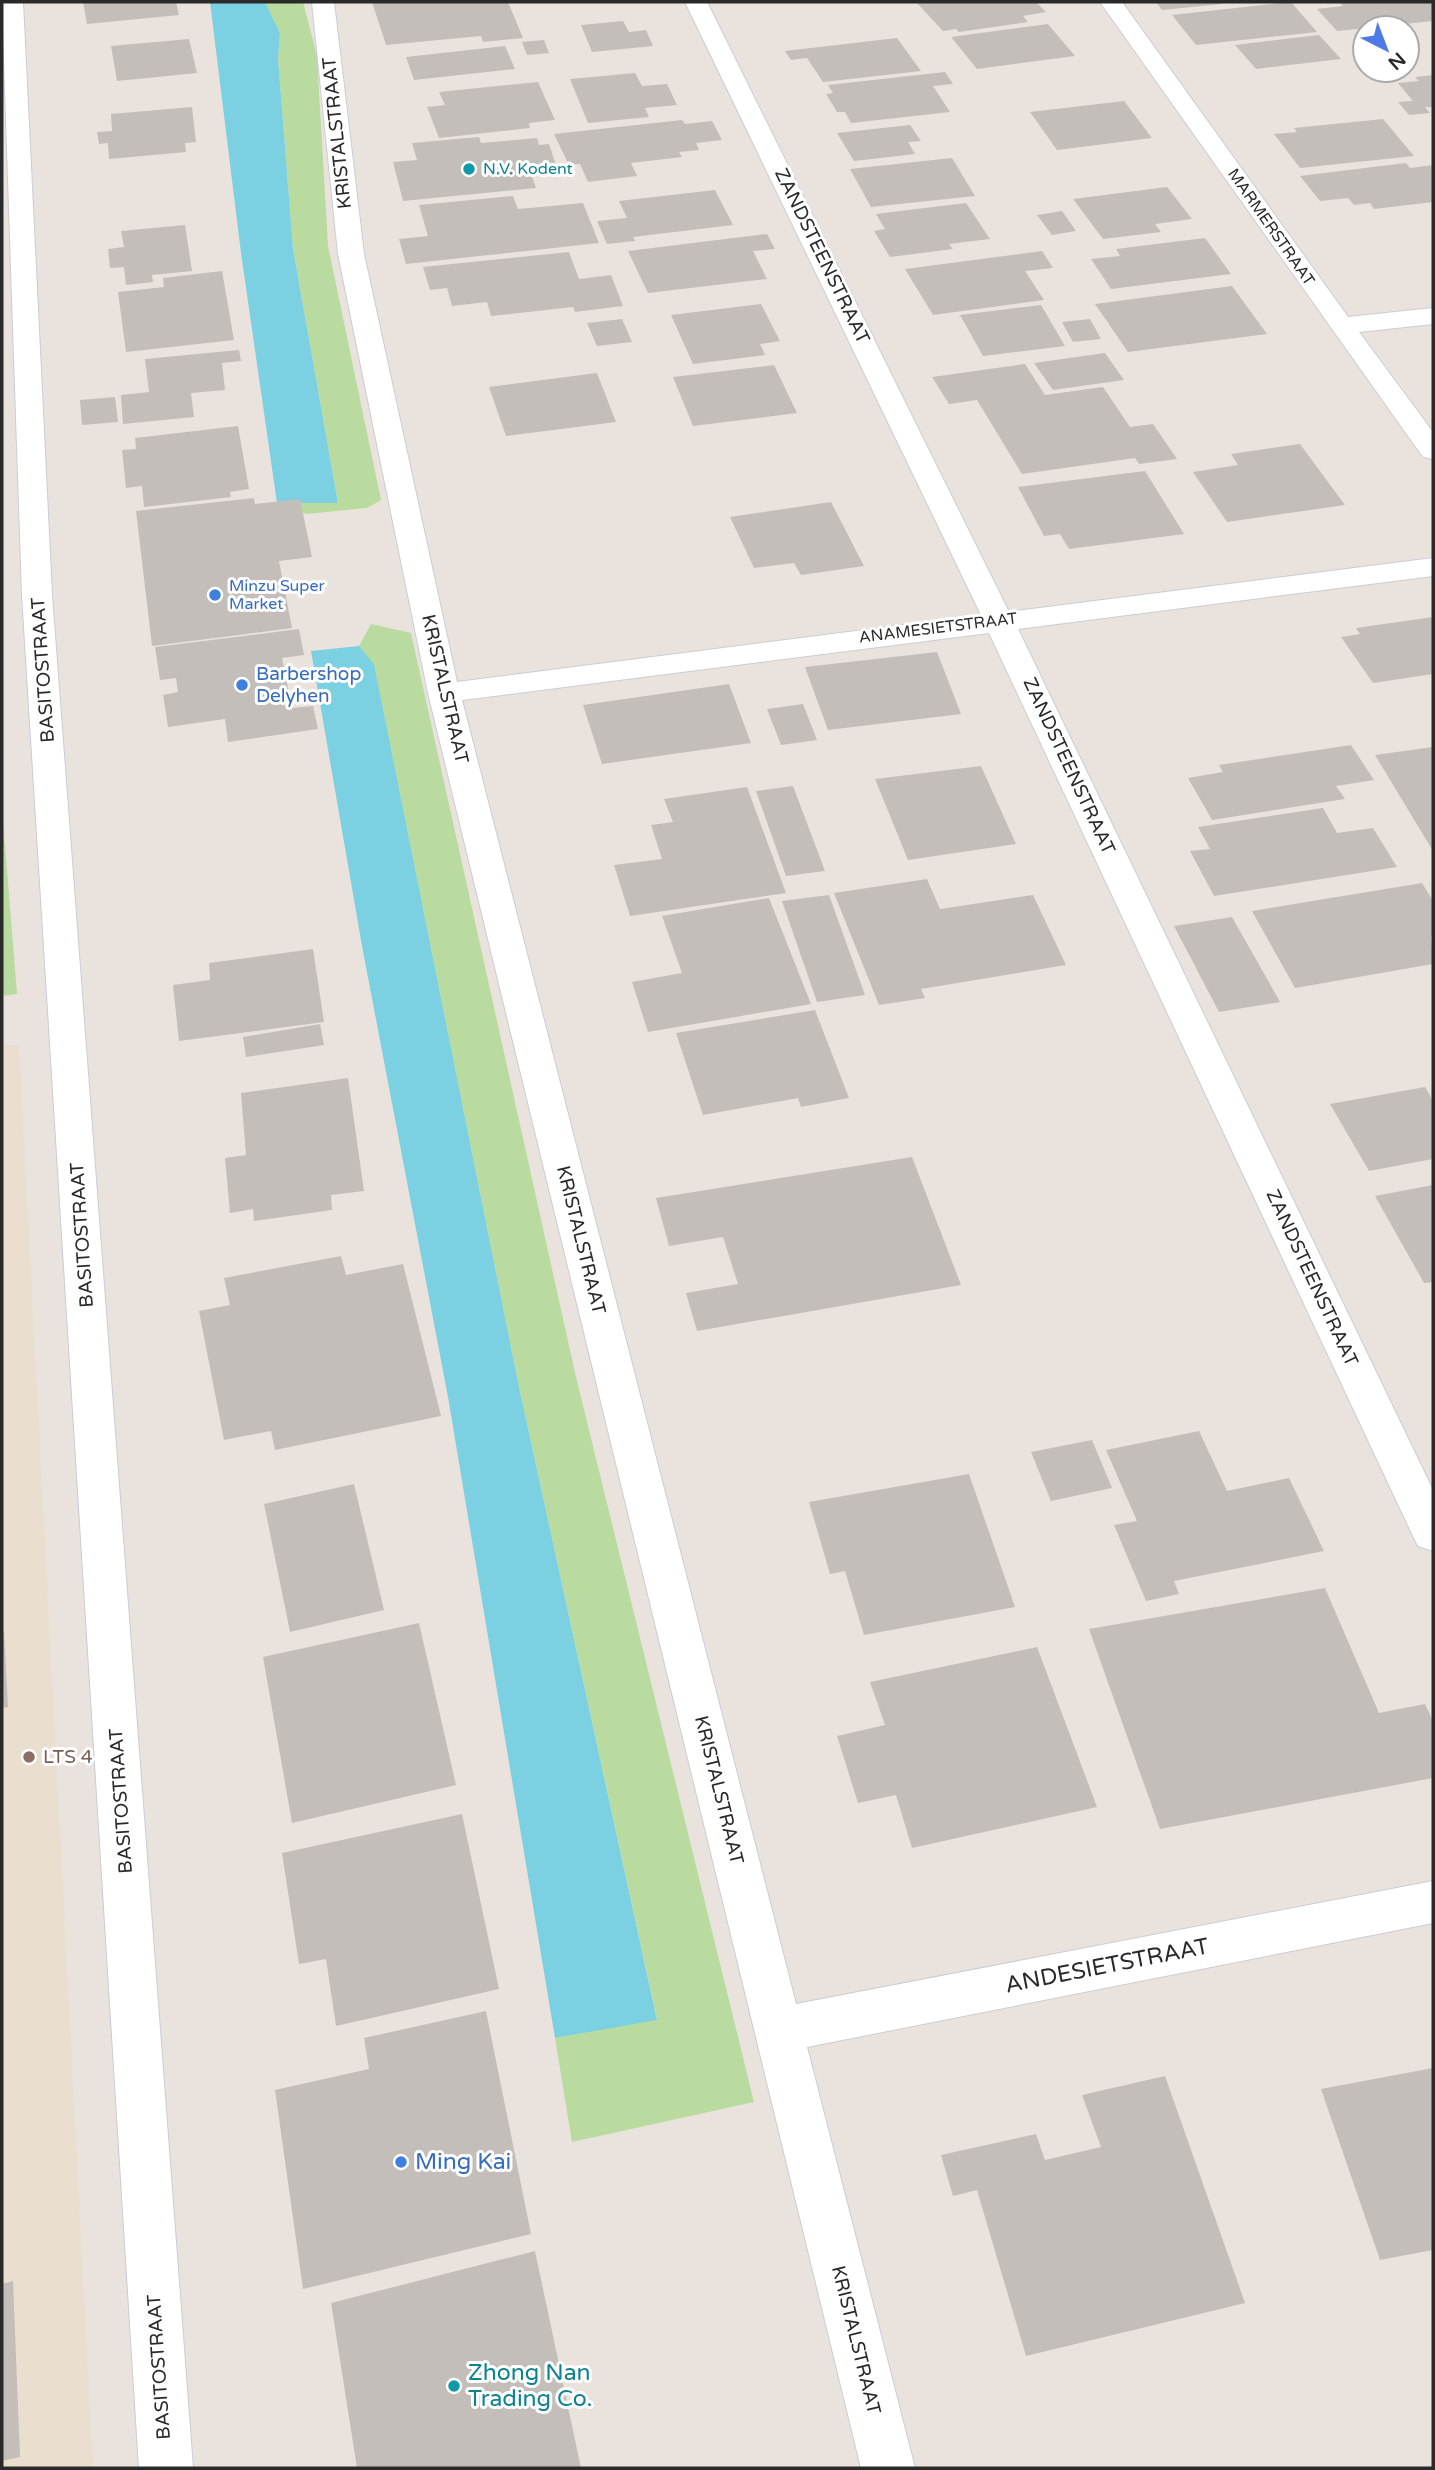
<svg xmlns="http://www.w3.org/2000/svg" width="1435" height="2470" font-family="'Varela Round',sans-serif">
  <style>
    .education { fill: #eadece }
    .green { fill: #badb9f }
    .water { fill: #7bd1e1 }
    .building { fill: #c3beb9 }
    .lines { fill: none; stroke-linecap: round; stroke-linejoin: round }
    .minor-casing { stroke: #c9cdd6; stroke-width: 2 }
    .minor { fill: #fff; fill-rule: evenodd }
    .culture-dot { fill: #0f9aa8; stroke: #fff; stroke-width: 2.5 }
    .shop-dot { fill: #3f7fe0; stroke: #fff; stroke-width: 2.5 }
    .education-dot { fill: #8d6e63; stroke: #fff; stroke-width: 2.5 }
    .labels { text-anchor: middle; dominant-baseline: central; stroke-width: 6; stroke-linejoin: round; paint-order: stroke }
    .far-culture-label { font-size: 16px; fill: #0d838f; stroke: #fff; text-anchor: start }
    .far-street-label { font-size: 16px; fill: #2a2a2a; stroke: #fff }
    .far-shop-label { font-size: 16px; fill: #366cbe; stroke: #fff; text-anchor: start }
    .street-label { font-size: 19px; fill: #2a2a2a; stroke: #fff }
    .shop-label { font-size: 19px; fill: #366cbe; stroke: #fff; text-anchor: start }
    .education-label { font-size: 19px; fill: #785e54; stroke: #fff; text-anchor: start }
    .near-street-label { font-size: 23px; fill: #2a2a2a; stroke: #fff }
    .near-shop-label { font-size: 23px; fill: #366cbe; stroke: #fff; text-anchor: start }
    .near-culture-label { font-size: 23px; fill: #0d838f; stroke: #fff; text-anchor: start }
  </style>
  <rect width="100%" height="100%" fill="#eae3dd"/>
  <polygon class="education" points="19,1044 93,2468 2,2468 2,1046"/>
  <g class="green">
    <polygon points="265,2 303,2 317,56 328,246 381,500 367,508 306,514 277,503 338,503 293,249 278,58 280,33"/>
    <polygon points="371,624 411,633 576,1377 754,2102 572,2142 555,2038 657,2019 519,1387 374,665 359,646"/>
    <polygon points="2,808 17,994 2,996"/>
  </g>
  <g class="water">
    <polygon points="210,2 265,2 280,33 278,58 293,249 338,503 277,503 241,253"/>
    <polygon points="359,646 374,664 519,1387 657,2020 555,2038 448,1397 362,946 311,651"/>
  </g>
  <g class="building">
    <polygon points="83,2 176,2 179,15 87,24"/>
    <polygon points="372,2 508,2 523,38 483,42 481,36 386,45"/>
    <polygon points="916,2 1036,2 1046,12 1023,16 1028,22 959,32 956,29 943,31"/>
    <polygon points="1156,2 1222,2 1222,4 1162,10"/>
    <polygon points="1291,2 1317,32 1196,45 1172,15"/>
    <polygon points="1339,2 1433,2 1433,21 1337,31 1317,9 1343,6"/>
    <polygon points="623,21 629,32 646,30 653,46 592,52 581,25"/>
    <polygon points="1048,24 1075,56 977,69 951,37"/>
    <polygon points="1319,35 1341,59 1256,69 1235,45"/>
    <polygon points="897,38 921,71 823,82 807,58 791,60 785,51"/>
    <polygon points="189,39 197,73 117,81 111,46"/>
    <polygon points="544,40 549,53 527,55 522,42"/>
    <polygon points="505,46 515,69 414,80 406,57"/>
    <polygon points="945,72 953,84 933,86 950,112 851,123 845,112 837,112 826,94 833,93 828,85"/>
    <polygon points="635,73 642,86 667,84 677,105 645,108 649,117 588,123 570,79"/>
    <polygon points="1433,75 1433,107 1425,107 1430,113 1409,115 1398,102 1413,101 1398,83 1419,81 1415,77"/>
    <polygon points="538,82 555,120 529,123 530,128 439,138 427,107 445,105 439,92"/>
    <polygon points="1124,101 1152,138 1057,150 1030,112"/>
    <polygon points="192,107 196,142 185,143 186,152 109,159 108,143 99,144 97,132 112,131 111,114"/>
    <polygon points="1383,119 1414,156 1300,168 1274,134 1297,132 1294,128"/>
    <polygon points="682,120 685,124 712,121 722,140 696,143 699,150 679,152 682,157 631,163 637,176 588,182 580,164 569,165 554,134"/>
    <polygon points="910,125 921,141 908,142 915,154 854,161 837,133"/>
    <polygon points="479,137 481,143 537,138 539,145 549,144 557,168 530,170 536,188 403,201 393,162 417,160 412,143"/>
    <polygon points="952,158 975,196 871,207 850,169"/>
    <polygon points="1406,163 1410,168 1433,165 1433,202 1374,209 1370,203 1354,205 1348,198 1320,201 1300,176"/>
    <polygon points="1167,187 1192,219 1155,224 1161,232 1103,239 1073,199"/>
    <polygon points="715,190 733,225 633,237 635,241 607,244 597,221 627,218 619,201"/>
    <polygon points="513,196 518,209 583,203 599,243 406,264 399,239 428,236 419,205"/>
    <polygon points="966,203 990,239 949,244 953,249 890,257 874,231 885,229 876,214"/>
    <polygon points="1062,211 1076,231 1052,235 1037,215"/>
    <polygon points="185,225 192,271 152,275 153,282 126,285 124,267 110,268 108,249 124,247 121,231"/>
    <polygon points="767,234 775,249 753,251 767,279 648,293 628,251"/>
    <polygon points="1205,238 1231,274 1111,289 1091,259 1120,256 1116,249"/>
    <polygon points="1042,251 1053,268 1025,271 1044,300 933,315 905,269"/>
    <polygon points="569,252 579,279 611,275 623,306 575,312 573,307 491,316 487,302 452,306 447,288 430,290 423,267"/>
    <polygon points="222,271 234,340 126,352 118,292 164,287 163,278"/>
    <polygon points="1232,286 1267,334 1128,352 1095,304"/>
    <polygon points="761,304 780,341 760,344 765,355 693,364 671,315"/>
    <polygon points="1041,305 1065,346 983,356 960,315"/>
    <polygon points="622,319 632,342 597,346 587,323"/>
    <polygon points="1090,319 1101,339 1073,342 1062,322"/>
    <polygon points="239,350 241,361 222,363 225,390 191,393 194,417 123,424 121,395 149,392 145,359"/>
    <polygon points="1105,353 1124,380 1053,390 1034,363"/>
    <polygon points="1025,364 1045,395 1103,387 1130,427 1153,424 1177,459 1139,464 1135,458 1022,474 977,400 949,404 932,377"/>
    <polygon points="774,365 797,413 693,426 673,377"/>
    <polygon points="597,373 616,422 506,436 489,387"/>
    <polygon points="115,397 118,422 82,425 80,400"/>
    <polygon points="238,426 249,489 230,492 231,497 144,507 142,486 126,488 122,450 136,449 135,438"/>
    <polygon points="1300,444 1345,505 1227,522 1193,472 1238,465 1231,454"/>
    <polygon points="1145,471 1184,534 1069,549 1060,534 1044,536 1018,487"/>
    <polygon points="254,498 255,504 300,499 312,557 279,561 292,628 152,646 136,511"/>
    <polygon points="831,502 864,566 801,575 794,563 754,568 730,517"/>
    <polygon points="1433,617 1433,674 1373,683 1341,637 1360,634 1356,628"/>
    <polygon points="299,629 304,655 282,658 292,708 313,706 318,729 228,742 225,719 168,727 163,695 178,692 176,678 160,680 155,647"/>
    <polygon points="937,652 961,714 828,730 805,667"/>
    <polygon points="729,684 751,743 602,764 583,705"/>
    <polygon points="803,704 817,740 781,745 767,709"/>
    <polygon points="1351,745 1374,780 1336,786 1345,799 1212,820 1188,778 1223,772 1219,765"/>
    <polygon points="1433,747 1433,851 1375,755"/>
    <polygon points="981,766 1016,844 908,860 875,779"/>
    <polygon points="793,786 825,871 786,876 756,791"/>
    <polygon points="747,787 786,893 630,916 614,865 662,859 651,825 673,822 664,799"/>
    <polygon points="1323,808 1337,833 1373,828 1397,867 1214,896 1190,851 1210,849 1198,827"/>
    <polygon points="927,879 940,909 1033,895 1066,965 921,989 925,998 879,1005 834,893"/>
    <polygon points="1422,883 1433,901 1433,935 1431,936 1433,964 1295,988 1252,911"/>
    <polygon points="829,895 865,995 817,1002 782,901"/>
    <polygon points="769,898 811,1004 648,1032 632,982 682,973 662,916"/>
    <polygon points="1232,917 1280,1002 1219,1012 1174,926"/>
    <polygon points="313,949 324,1022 179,1041 173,985 210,980 209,963"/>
    <polygon points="815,1010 849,1098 801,1107 798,1098 703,1115 676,1033"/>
    <polygon points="320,1024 324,1045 246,1057 243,1037"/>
    <polygon points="348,1078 364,1191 331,1195 332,1210 254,1221 253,1209 230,1213 225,1158 246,1155 241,1093"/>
    <polygon points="1425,1087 1433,1101 1433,1159 1369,1171 1330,1104"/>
    <polygon points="912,1157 961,1285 697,1331 686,1293 738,1284 723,1237 669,1246 656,1198"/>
    <polygon points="1433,1185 1433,1282 1424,1283 1375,1196"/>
    <polygon points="341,1256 346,1275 403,1264 441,1416 275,1450 271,1431 224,1440 199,1311 230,1305 224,1278"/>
    <polygon points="1199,1431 1227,1491 1289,1478 1324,1551 1174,1581 1179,1594 1146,1601 1114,1525 1137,1521 1106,1450"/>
    <polygon points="1092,1440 1112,1488 1051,1501 1031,1452"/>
    <polygon points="969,1474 1015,1607 864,1635 845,1571 830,1574 809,1502"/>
    <polygon points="354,1484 384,1610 290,1632 264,1504"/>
    <polygon points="1325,1588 1379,1713 1425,1704 1433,1721 1433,1778 1160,1829 1089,1629"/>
    <polygon points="419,1623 456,1785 292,1823 263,1657"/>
    <polygon points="2,1632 4,1632 8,1707 2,1708"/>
    <polygon points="1037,1647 1097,1807 912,1848 896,1795 858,1803 837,1736 885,1725 870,1682"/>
    <polygon points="462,1814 499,1989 336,2026 326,1959 299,1964 282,1853"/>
    <polygon points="486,2011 531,2234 303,2289 275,2090 369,2069 364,2038"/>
    <polygon points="1433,2068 1433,2250 1380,2260 1321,2089"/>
    <polygon points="1165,2076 1245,2303 1026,2356 977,2190 953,2196 941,2155 1036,2134 1045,2160 1101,2147 1082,2095"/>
    <polygon points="535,2251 581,2468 357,2468 331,2303"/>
    <polygon points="13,2281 20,2457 2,2461 2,2284"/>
  </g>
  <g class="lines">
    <defs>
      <g id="minor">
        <polygon points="2,2 23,2 52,595 193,2468 139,2468 22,595"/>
        <polygon points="312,2 334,2 364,254 457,682 981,615 685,2 707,2 1009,612 1433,558 1433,576 1018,629 1433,1490 1433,1551 1418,1546 1412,1534 989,633 462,700 796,2004 1433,1881 1433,1923 807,2047 915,2468 861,2468 428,693 338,254"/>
        <polygon points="1100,2 1122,2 1348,317 1433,308 1433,324 1359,332 1433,432 1433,459 1423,457"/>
      </g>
    </defs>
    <use href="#minor" class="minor-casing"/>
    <use href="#minor" class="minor"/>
  </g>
  <g class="culture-dot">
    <circle cx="469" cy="169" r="7"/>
    <circle cx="454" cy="2386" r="7"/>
  </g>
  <g class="shop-dot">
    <circle cx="215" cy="595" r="7"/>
    <circle cx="242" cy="685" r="7"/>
    <circle cx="401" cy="2162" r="7"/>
  </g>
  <circle class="education-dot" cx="29" cy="1757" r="7"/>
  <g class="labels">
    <g class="far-culture-label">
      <text x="483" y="169">N.V. Kodent</text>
    </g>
    <g class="far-street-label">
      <text transform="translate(1271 227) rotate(55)">MARMERSTRAAT</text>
      <text transform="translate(938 628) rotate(-7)">ANAMESIETSTRAAT</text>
    </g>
    <g class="far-shop-label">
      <text x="229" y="586">Minzu Super<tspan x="229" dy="18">Market</tspan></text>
    </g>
    <g class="street-label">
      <text transform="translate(337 133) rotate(-96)">KRISTALSTRAAT</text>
      <text transform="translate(822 256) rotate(64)">ZANDSTEENSTRAAT</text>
      <text transform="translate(43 670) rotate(-94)">BASITOSTRAAT</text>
      <text transform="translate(445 689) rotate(77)">KRISTALSTRAAT</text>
      <text transform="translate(1069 766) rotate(65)">ZANDSTEENSTRAAT</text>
      <text transform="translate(82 1235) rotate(-94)">BASITOSTRAAT</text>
      <text transform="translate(581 1240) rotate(76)">KRISTALSTRAAT</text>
      <text transform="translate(1312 1278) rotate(65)">ZANDSTEENSTRAAT</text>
      <text transform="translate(719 1790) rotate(76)">KRISTALSTRAAT</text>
      <text transform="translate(121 1801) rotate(-94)">BASITOSTRAAT</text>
      <text transform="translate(856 2340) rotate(76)">KRISTALSTRAAT</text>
      <text transform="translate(159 2367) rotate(-94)">BASITOSTRAAT</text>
    </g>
    <g class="shop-label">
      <text x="256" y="674">Barbershop<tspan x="256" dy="22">Delyhen</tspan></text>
    </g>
    <g class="education-label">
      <text x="43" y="1757">LTS 4</text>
    </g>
    <g class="near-street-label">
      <text transform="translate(1107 1966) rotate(-11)">ANDESIETSTRAAT</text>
    </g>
    <g class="near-shop-label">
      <text x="415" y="2162">Ming Kai</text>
    </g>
    <g class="near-culture-label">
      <text x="468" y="2373">Zhong Nan<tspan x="468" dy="26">Trading Co.</tspan></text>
    </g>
  </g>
  <rect width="1435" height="2470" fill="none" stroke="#2a2a2a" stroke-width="7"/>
  <g transform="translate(1386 49) rotate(138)"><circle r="33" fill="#ffffff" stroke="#aaaaaa" stroke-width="2"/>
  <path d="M0-5L12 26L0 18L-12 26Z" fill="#4f7ae6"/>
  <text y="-10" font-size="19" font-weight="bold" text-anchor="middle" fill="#2a2a2a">N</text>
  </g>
</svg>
